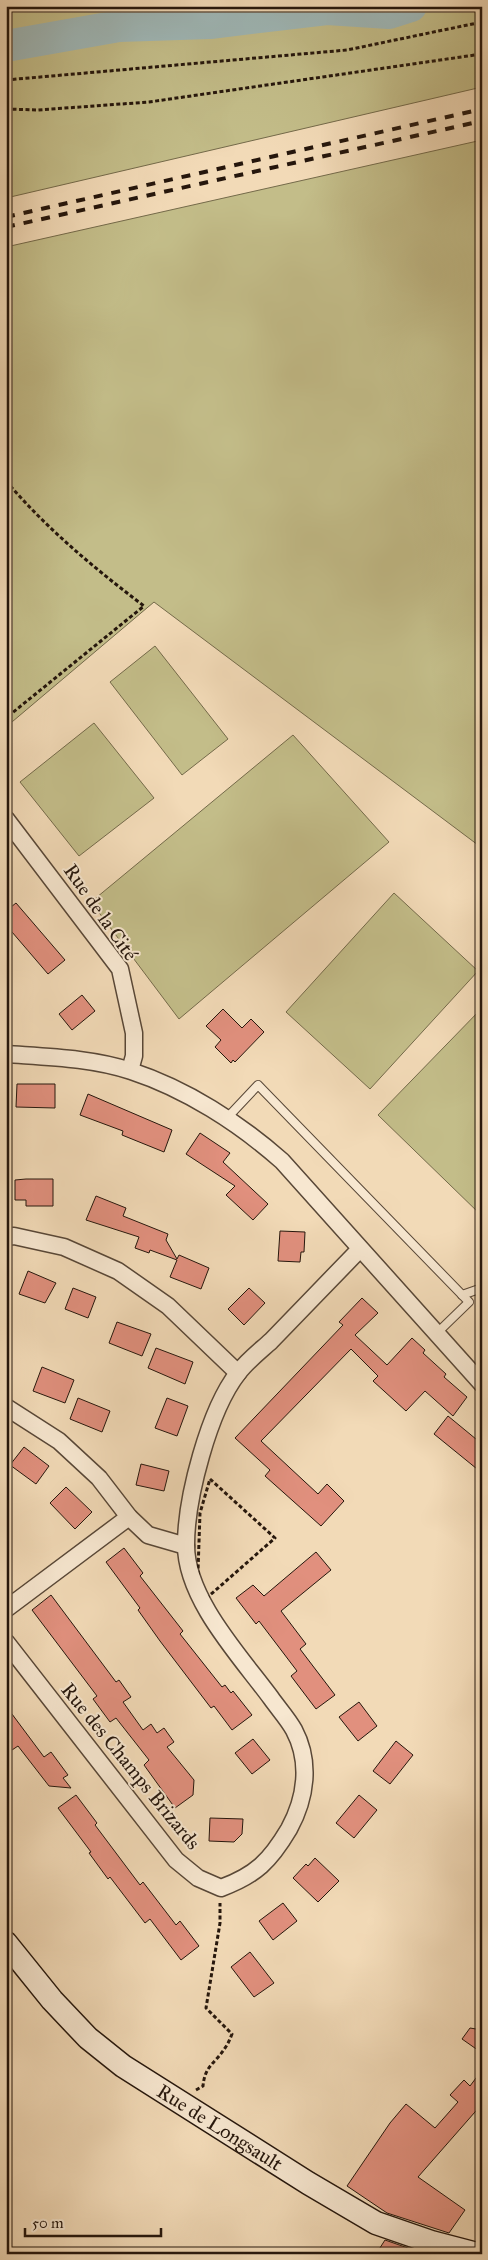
<svg xmlns="http://www.w3.org/2000/svg" width="488" height="2260" font-family="'IM FELL Great Primer',serif">
  <style>
    .green { fill: #c3bd89; stroke: #746a4a }
    .lines { fill: none; stroke-linecap: round; stroke-linejoin: round }
    .river { stroke: #9fb8b8; stroke-width: 32 }
    .building { fill: #e1907e; stroke: #25160c }
    .lane-casing { stroke: #584737; stroke-width: 10 }
    .street-casing { stroke: #584737; stroke-width: 19 }
    .secondary-casing { stroke: #25160c; stroke-width: 25 }
    .path { stroke: #25160c; stroke-width: 3; stroke-dasharray: 4 2.5; stroke-linecap: butt }
    .lane { stroke: #f7e7d0; stroke-width: 8 }
    .street { stroke: #f7e7d0; stroke-width: 16 }
    .secondary { stroke: #f7e7d0; stroke-width: 22 }
    .rail { stroke: #25160c; stroke-width: 4; stroke-dasharray: 9 9; stroke-linecap: butt }
    .labels { text-anchor: middle; dominant-baseline: central; stroke-width: 4; stroke-linejoin: round; paint-order: stroke }
    .street-label { font-size: 20px; fill: #25160c; stroke: #f7e7d0 }
  </style>
  <rect width="100%" height="100%" fill="#f2dab7"/>
  <filter id="stains"><feTurbulence type="fractalNoise" baseFrequency=".004" numOctaves="4"/><feColorMatrix values="0 0 0 0 .2 0 0 0 0 .09 0 0 0 0 .02 0 0 0 .5 -.17"/></filter>
  <radialGradient id="worn" r=".72"><stop offset=".6" stop-color="#630" stop-opacity="0"/><stop offset="1" stop-color="#630" stop-opacity=".3"/></radialGradient>
  <g class="green">
    <polygon points="6,6 482,6 482,87 6,198"/>
    <polygon points="482,140 482,848 154,602 6,727 6,247"/>
    <polygon points="155,646 228,739 182,775 110,682"/>
    <polygon points="94,723 154,798 79,856 20,782"/>
    <polygon points="293,735 389,842 179,1019 91,902"/>
    <polygon points="394,893 478,971 370,1089 286,1012"/>
    <polygon points="482,1008 482,1216 378,1115"/>
  </g>
  <g class="lines">
    <polyline class="river" points="6,46 119,26 210,23 327,9 389,13 411,6"/>
  </g>
  <g class="building">
    <polygon points="16,903 65,960 48,974 6,925 6,911"/>
    <polygon points="82,995 95,1011 72,1030 59,1014"/>
    <polygon points="223,1009 242,1028 251,1019 264,1032 235,1062 233,1060 231,1063 215,1047 221,1040 206,1026"/>
    <polygon points="17,1084 55,1084 55,1108 16,1107"/>
    <polygon points="88,1094 172,1130 164,1152 122,1135 123,1131 80,1115"/>
    <polygon points="200,1133 230,1153 223,1162 268,1204 253,1220 226,1195 235,1186 186,1154"/>
    <polygon points="26,1179 53,1179 53,1206 26,1206 26,1200 15,1200 15,1180"/>
    <polygon points="96,1196 126,1208 123,1216 168,1234 166,1240 177,1259 179,1255 209,1268 201,1289 170,1277 177,1260 150,1250 149,1253 135,1248 139,1237 86,1220"/>
    <polygon points="280,1231 305,1232 304,1252 301,1252 300,1262 278,1261"/>
    <polygon points="28,1271 56,1283 45,1303 19,1294"/>
    <polygon points="73,1288 96,1297 88,1318 65,1309"/>
    <polygon points="249,1288 265,1303 244,1325 228,1309"/>
    <polygon points="362,1298 378,1313 355,1335 387,1365 412,1338 425,1350 423,1353 446,1374 444,1377 467,1397 453,1416 425,1391 406,1411 373,1381 378,1376 351,1349 261,1441 318,1494 327,1484 344,1501 321,1526 265,1476 270,1470 235,1438 343,1325 339,1322"/>
    <polygon points="117,1322 151,1334 142,1356 109,1343"/>
    <polygon points="156,1348 193,1362 185,1384 148,1368"/>
    <polygon points="42,1367 74,1380 65,1403 33,1391"/>
    <polygon points="78,1398 110,1411 102,1432 70,1419"/>
    <polygon points="167,1398 188,1406 177,1436 155,1428"/>
    <polygon points="448,1416 482,1444 482,1473 434,1434"/>
    <polygon points="24,1447 49,1466 36,1484 10,1465"/>
    <polygon points="141,1464 169,1471 164,1491 136,1485"/>
    <polygon points="66,1487 92,1512 75,1529 50,1503"/>
    <polygon points="124,1548 143,1573 140,1576 183,1631 180,1634 222,1687 225,1685 231,1693 233,1691 252,1715 232,1730 214,1706 211,1708 160,1641 138,1610 140,1608 106,1562"/>
    <polygon points="316,1552 331,1570 281,1611 306,1644 300,1649 335,1695 316,1709 291,1676 297,1671 259,1621 256,1624 236,1598 253,1585 264,1596"/>
    <polygon points="51,1595 116,1682 119,1680 131,1697 123,1702 143,1730 151,1724 157,1733 164,1728 174,1742 167,1747 194,1780 193,1795 175,1808 144,1765 149,1760 116,1718 110,1722 93,1699 97,1696 32,1610"/>
    <polygon points="359,1702 377,1726 358,1741 339,1717"/>
    <polygon points="6,1706 44,1757 51,1752 68,1775 63,1778 71,1788 49,1786 18,1746 6,1754"/>
    <polygon points="253,1739 270,1760 252,1774 235,1753"/>
    <polygon points="396,1741 413,1755 390,1784 373,1771"/>
    <polygon points="76,1795 97,1823 95,1825 140,1885 143,1882 176,1925 180,1921 199,1946 181,1960 150,1919 145,1923 110,1877 108,1879 89,1853 91,1852 58,1808"/>
    <polygon points="359,1795 377,1810 354,1838 336,1823"/>
    <polygon points="210,1818 243,1819 242,1834 234,1842 209,1841"/>
    <polygon points="315,1858 339,1881 318,1902 293,1878 306,1864 308,1866"/>
    <polygon points="283,1903 297,1921 273,1940 259,1921"/>
    <polygon points="250,1952 274,1983 254,1997 231,1967"/>
    <polygon points="470,2028 482,2030 482,2053 462,2039"/>
    <polygon points="482,2070 482,2104 418,2177 465,2210 449,2233 387,2213 347,2186 390,2123 406,2104 435,2128 458,2102 450,2095 464,2080 470,2086"/>
    <polygon points="385,2240 425,2254 376,2254"/>
  </g>
  <g class="lines">
    <defs>
      <g id="lane">
        <polyline points="226,1119 258,1085 469,1302 436,1334"/>
        <polyline points="462,1295 482,1288"/>
      </g>
      <g id="street">
        <polyline points="6,819 120,969 134,1033 134,1056 130,1070"/>
        <path d="M6 1054C48 1057 92 1058 131 1071 186 1089 239 1123 282 1161L482 1384"/>
        <polyline points="6,1237 14,1236 64,1247 118,1271 168,1306 238,1373"/>
        <polyline points="6,1407 59,1441 99,1478 129,1517 148,1535 186,1546"/>
        <polyline points="6,1609 129,1517"/>
        <path d="M6 1642 176 1860 198 1878 221 1888C256 1875 270 1861 289 1829 306 1798 311 1762 294 1730 288 1719 278 1708 271 1698 240 1656 186 1599 186 1545 186 1498 209 1410 238 1373 247 1361 260 1351 271 1341 301 1310 330 1280 360 1249"/>
      </g>
      <g id="secondary">
        <path id="s1" d="M6 1943 52 2000 88 2038 123 2066 308 2183 376 2223 431 2242 473 2253"/>
      </g>
    </defs>
    <use href="#lane" class="lane-casing"/>
    <use href="#street" class="street-casing"/>
    <use href="#secondary" class="secondary-casing"/>
    <g class="path">
      <polyline points="6,80 347,50 482,22"/>
      <polyline points="6,109 38,110 149,102 482,54"/>
      <path d="M6 481C47 529 94 568 144 606L6 718"/>
      <polygon points="210,1479 275,1538 201,1603 198,1571 200,1513"/>
      <path d="M196 2090 203 2086C205 2065 215 2064 225 2048 228 2044 230 2039 232 2034L206 2008 220 1923V1903"/>
    </g>
    <use href="#lane" class="lane"/>
    <use href="#street" class="street"/>
    <use href="#secondary" class="secondary"/>
    <g class="rail">
      <polyline points="6,217 482,109"/>
      <polyline points="6,227 482,121"/>
    </g>
  </g>
  <g class="labels">
    <g class="street-label">
      <text transform="translate(101 912) rotate(55)">Rue de la Cité</text>
      <text transform="translate(131 1766) rotate(51)">Rue des Champs Brizards</text>
      <text stroke="none"><textPath href="#s1" startOffset="285">Rue de Longsault</textPath></text>
    </g>
  </g>
  <rect width="488" height="2260" fill="none" stroke="#f2dab7" stroke-width="25"/>
  <rect x="8" y="8" width="473" height="2245" fill="none" stroke="#25160c" stroke-width="2.5"/>
  <rect x="12" y="12" width="463" height="2235" fill="none" stroke="#25160c"/>
  <path d="M25 2228v8h136v-8" fill="none" stroke="#25160c" stroke-width="2.5"/>
  <text x="32" y="2228" font-size="15" fill="#25160c" stroke="#f7e7d0" stroke-width="4" paint-order="stroke">50 m</text>
  <rect width="100%" height="100%" filter="url(#stains)"/>
  <rect width="100%" height="100%" fill="url(#worn)"/>
</svg>
